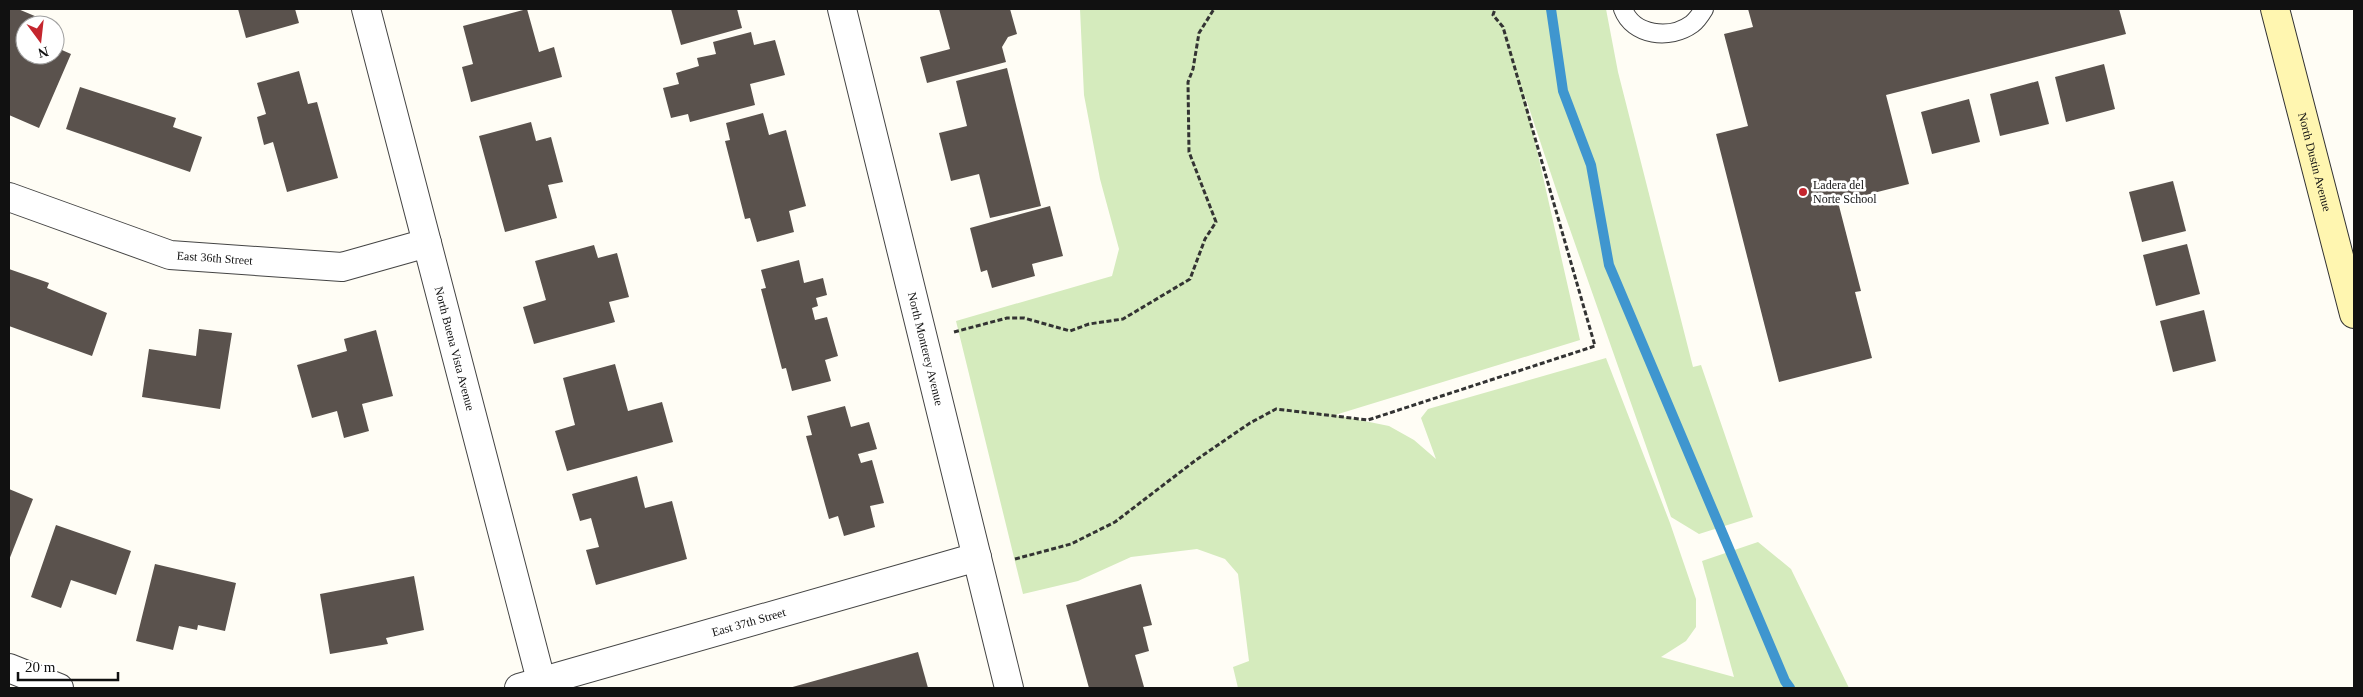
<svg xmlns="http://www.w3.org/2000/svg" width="2363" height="697" font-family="'Times New Roman',serif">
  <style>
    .green { fill: #d5ebbd }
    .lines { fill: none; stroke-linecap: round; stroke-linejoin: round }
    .stream { stroke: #3f96cf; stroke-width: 10 }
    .building { fill: #5a524d }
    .lane-casing { stroke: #444; stroke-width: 20 }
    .street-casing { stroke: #444; stroke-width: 30 }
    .secondary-casing { stroke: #333; stroke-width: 30 }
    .path { stroke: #333; stroke-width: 3; stroke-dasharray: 5 2.5; stroke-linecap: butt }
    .lane { stroke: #fff; stroke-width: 18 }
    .street { stroke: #fff; stroke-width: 28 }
    .secondary { stroke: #fff6b0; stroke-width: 28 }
    .poi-dot { fill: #c4262e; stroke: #fff; stroke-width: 2 }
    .labels { text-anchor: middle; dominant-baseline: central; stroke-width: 5; stroke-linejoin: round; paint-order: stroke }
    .street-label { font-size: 12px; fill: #111; stroke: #fff }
    .poi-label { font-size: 12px; fill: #111; stroke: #fff; text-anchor: start }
  </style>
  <rect width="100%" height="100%" fill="#fffdf5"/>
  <polygon class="green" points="1080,9 1606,9 1618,72 1693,367 1701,365 1753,517 1699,534 1671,517 1560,201 1524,93 1580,340 1335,415 1389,426 1414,440 1436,459 1421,418 1428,409 1606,358 1670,523 1696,599 1696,627 1686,641 1661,657 1734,677 1702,561 1758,542 1791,569 1849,688 1238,688 1233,667 1249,661 1238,574 1225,559 1197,549 1131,557 1078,581 1023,594 956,321 1112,276 1119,249 1100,179 1084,95"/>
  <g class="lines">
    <polyline class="stream" points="1551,9 1563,91 1591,165 1609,265 1785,681 1790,688"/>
  </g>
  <g class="building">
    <polygon points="9,9 18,9 42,19 40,25 25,25 25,55 55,55 55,47 71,54 39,128 9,115"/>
    <polygon points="238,9 295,9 299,23 246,38"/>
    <polygon points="527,9 539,52 554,47 562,77 471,102 462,67 473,64 463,26"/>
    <polygon points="671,9 737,9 742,28 681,45"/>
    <polygon points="939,9 1010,9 1017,34 1008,37 1002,47 1006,62 927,83 920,57 950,49"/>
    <polygon points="1748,9 2119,9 2126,34 1886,95 1909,184 1838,202 1861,291 1855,292 1872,358 1779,382 1716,134 1748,126 1724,34 1753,27"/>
    <polygon points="751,32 754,45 775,40 785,75 750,84 755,105 690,122 688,114 671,118 663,88 679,84 676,73 699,66 697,58 716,54 713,42"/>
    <polygon points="2104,64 2115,109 2066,122 2055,77"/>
    <polygon points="1007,68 1041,206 990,218 979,174 951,181 939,133 967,126 956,81"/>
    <polygon points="299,71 308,104 317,102 338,178 287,192 273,142 264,145 257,117 266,114 257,83"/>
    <polygon points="2038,81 2049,124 2000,136 1990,94"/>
    <polygon points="80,87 176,118 173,127 202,137 190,172 66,129"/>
    <polygon points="1969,99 1980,142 1932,154 1921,112"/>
    <polygon points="763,113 769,135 786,130 806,206 789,211 794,232 757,242 750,218 745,219 725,141 730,140 726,123"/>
    <polygon points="531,122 536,141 551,137 563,182 548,185 557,218 505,232 479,136"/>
    <polygon points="2173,181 2186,231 2142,242 2129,192"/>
    <polygon points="1050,206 1063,256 1032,264 1035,276 992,288 987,270 981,272 970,228"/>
    <polygon points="2187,244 2200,294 2156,306 2143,255"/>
    <polygon points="594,245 598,258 617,253 629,297 609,302 615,322 534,344 523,307 546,300 535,261"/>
    <polygon points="799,260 804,283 823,278 827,295 816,298 818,306 812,308 815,320 827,317 838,356 825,360 831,381 792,391 786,368 782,369 761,289 766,288 761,270"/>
    <polygon points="9,269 49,283 47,288 107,313 92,356 9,326"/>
    <polygon points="2204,310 2216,361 2173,372 2160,321"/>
    <polygon points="199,329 232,333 220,409 142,397 149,349 196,356"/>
    <polygon points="376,330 393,396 362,404 369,431 344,438 337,411 312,418 297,365 347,351 344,339"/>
    <polygon points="615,364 628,411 662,402 673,442 567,471 555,431 575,425 563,378"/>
    <polygon points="845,406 851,427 869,422 877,449 858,454 861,463 872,460 884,503 870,506 875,527 844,536 838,516 829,519 806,436 812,435 807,416"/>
    <polygon points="637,476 645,508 672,501 687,559 596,585 586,550 599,547 591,518 580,521 572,494"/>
    <polygon points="9,489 33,499 9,560"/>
    <polygon points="56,525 131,551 116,595 71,580 61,608 31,597"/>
    <polygon points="155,564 236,583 225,631 198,625 197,630 179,626 173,650 136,641"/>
    <polygon points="414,576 424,630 386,638 388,644 330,654 320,594"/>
    <polygon points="1141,584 1152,625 1143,627 1149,651 1135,655 1144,687 1089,688 1066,605"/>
    <polygon points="918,652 928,688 789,688"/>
  </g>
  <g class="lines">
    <defs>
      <path id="lane" d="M1623 9C1633 36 1670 40 1692 24 1697 20 1701 14 1704 9"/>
      <g id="street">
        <path id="s1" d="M366 9 543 688"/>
        <path id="s2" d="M842 9 1009 688"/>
        <path id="s3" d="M9 197 170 255 342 267 427 243"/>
        <polyline points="9,668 59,688"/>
        <path id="s4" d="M519 688 977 557"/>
      </g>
      <g id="secondary">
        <path id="s5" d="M2275 9 2354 314"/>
      </g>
    </defs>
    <use href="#lane" class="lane-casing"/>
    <use href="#street" class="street-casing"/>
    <use href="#secondary" class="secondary-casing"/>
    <g class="path">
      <polyline points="954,332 1007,318 1024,318 1070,331 1089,324 1123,319 1190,279 1205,239 1216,222 1189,152 1188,82 1193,69 1199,33 1214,9"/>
      <polyline points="1015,559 1071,544 1115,522 1196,460 1250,423 1276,409 1368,420 1595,346 1503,27 1493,15 1495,9"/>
    </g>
    <use href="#lane" class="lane"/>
    <use href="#street" class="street"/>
    <use href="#secondary" class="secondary"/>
  </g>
  <circle class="poi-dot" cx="1803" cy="192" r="5"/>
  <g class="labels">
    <g class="street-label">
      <text stroke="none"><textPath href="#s5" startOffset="158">North Dustin Avenue</textPath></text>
      <text stroke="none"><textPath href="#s3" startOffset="216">East 36th Street</textPath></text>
      <text stroke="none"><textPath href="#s1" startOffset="351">North Buena Vista Avenue</textPath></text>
      <text stroke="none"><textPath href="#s2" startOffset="350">North Monterey Avenue</textPath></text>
      <text stroke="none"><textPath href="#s4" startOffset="239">East 37th Street</textPath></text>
    </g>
    <g class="poi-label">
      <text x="1813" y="185">Ladera del<tspan x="1813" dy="14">Norte School</tspan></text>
    </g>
  </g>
  <rect width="2363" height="697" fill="none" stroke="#111111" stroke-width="20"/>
  <g transform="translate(40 40) rotate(165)"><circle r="24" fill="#ffffff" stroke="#a0a0a0"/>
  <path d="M0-4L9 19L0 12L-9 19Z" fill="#c4262e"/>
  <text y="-8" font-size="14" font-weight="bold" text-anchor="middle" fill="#111111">N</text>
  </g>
  <path d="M18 672v8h100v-8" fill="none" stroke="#111111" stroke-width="2.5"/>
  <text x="25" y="672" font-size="15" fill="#111111" stroke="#ffffff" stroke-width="4" paint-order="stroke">20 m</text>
</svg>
